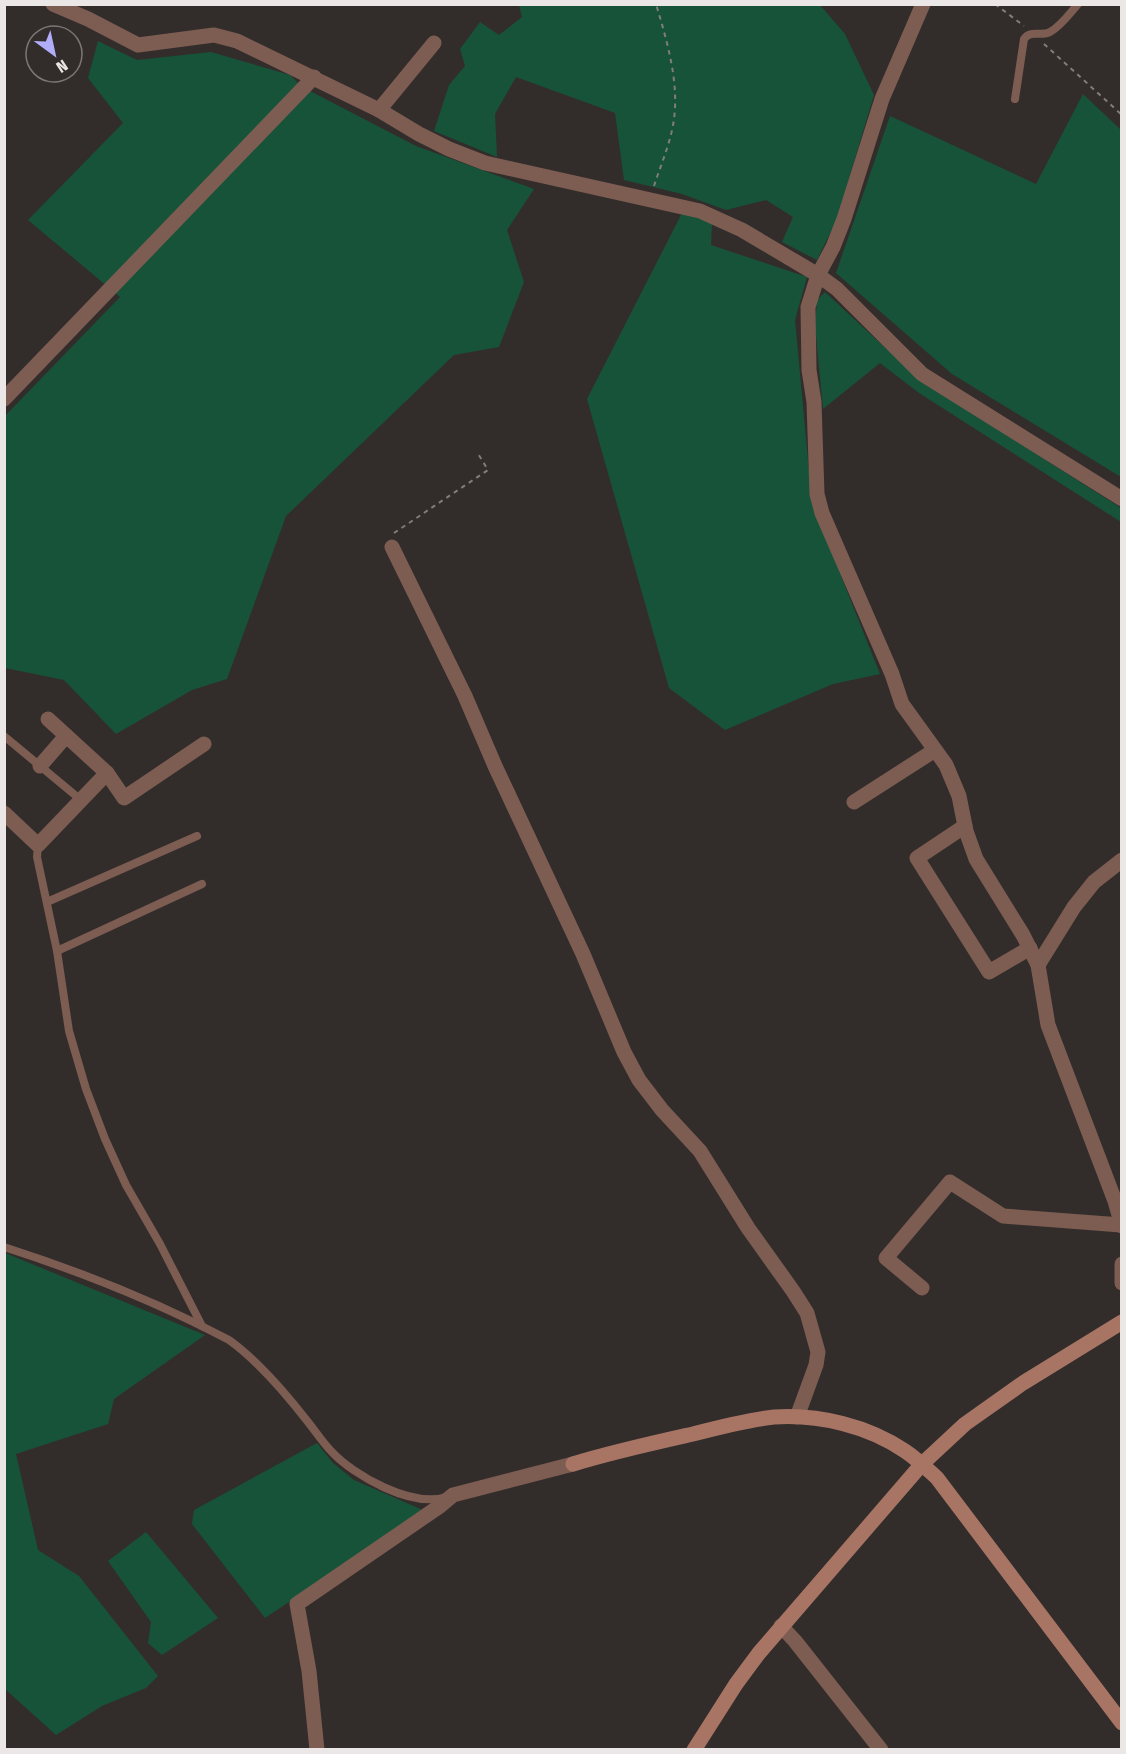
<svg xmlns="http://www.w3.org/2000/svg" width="1126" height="1754" font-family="'Fira Sans Condensed',sans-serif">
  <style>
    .green { fill: #175339 }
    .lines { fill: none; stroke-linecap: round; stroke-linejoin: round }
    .path { stroke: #817d7b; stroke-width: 2; stroke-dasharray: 4.5 4.5; stroke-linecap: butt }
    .lane { stroke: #7d5c52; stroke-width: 8 }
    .street { stroke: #7d5c52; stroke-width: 15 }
    .secondary { stroke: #a87565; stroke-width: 15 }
  </style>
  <rect width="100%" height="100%" fill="#322d2b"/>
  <g class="green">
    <polygon points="519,5 820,5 845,34 874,95 837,219 817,260 782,242 793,217 766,200 726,210 682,194 624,180 615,113 516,77 495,114 497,157 434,131 449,85 465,66 460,49 480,22 499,35 522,17"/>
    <polygon points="98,41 137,60 211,52 290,75 298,83 310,91 416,146 534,189 507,230 524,282 499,347 454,355 286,516 227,679 192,690 116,734 64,680 5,668 4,417 120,297 28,220 123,123 88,78"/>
    <polygon points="1083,94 1121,130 1121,477 952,374 836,273 890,116 1036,184"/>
    <polygon points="682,213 712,222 711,245 807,277 795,320 812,503 880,674 833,684 725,730 669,688 587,399"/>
    <polygon points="825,292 920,380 1121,508 1121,522 919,393 880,363 823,409 815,325 817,300"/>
    <polygon points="5,1253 205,1335 114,1399 108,1424 16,1454 38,1550 79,1576 158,1676 146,1688 102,1706 56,1735 5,1689"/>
    <polygon points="317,1443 333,1463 354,1480 425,1511 265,1618 192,1524 194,1510"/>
    <polygon points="146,1532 218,1618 162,1655 148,1643 151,1622 108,1561"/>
  </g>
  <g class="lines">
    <g class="path">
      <polyline points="995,4 1024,26"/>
      <polyline points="1044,44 1122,115"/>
      <path d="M654 186C661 164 671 142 674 119 679 81 667 41 656 4"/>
      <polyline points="394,533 488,470 477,452"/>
    </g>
    <g class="lane">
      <path d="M1015 99 1024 39C1031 29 1041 37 1050 32 1061 26 1070 13 1078 4"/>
      <polyline points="4,736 81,800"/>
      <polyline points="38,845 37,857 57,951 69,1031 86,1089 105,1139 126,1185 160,1244 202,1326"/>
      <polyline points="47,902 197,836"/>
      <polyline points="57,951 202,884"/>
      <path d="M4 1247C82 1272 157 1302 229 1340 257 1360 287 1395 308 1422 316 1432 323 1443 331 1451 354 1476 412 1508 446 1497"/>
    </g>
    <g class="street">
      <polyline points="53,4 88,19 138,45 214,35 237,41 379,110 419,134 449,149 485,163 700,211 742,230 818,275 837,289 922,374 1122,499"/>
      <polyline points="923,4 882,99 844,219 833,247 818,275 808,307 809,370 814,402 817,494 822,513 892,674 902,704 946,765 959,796 966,831 976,859 1023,935 1038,965 1048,1025 1115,1201 1122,1226"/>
      <polyline points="379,110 434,43"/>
      <polyline points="4,399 314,77"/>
      <polyline points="392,547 465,696 495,766 583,954 624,1052 639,1080 662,1110 700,1151 748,1228 793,1291 807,1313 818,1352 816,1365 797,1417"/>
      <polyline points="48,719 107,773 124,798 204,744"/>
      <polyline points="40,766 66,736"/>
      <polyline points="854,802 935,750"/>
      <polyline points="4,813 38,845 107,773"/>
      <polyline points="965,826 917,858 989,972 1030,948"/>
      <polyline points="1038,965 1074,907 1094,882 1122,860"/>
      <polyline points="1122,1264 1122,1283"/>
      <polyline points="922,1288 886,1258 950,1182 1003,1216 1121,1225"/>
      <polyline points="781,1626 795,1641 881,1750"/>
      <polyline points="317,1750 309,1671 297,1604 440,1506 453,1495 573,1464"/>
    </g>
    <g class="secondary">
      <path d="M573 1464C612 1452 653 1443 693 1434 720 1427 747 1420 774 1417 819 1414 868 1426 905 1451 917 1459 927 1469 937 1478L1122 1723"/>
      <polyline points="694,1750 736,1684 759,1653 922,1464 965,1424 1023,1383 1122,1322"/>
    </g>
  </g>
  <rect width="1126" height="1754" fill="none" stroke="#ebe7e6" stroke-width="12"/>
  <g transform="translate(54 54) rotate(147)"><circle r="28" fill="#322d2b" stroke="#7c7776" stroke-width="1.5"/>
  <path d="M0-4.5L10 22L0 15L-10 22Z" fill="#b2adf9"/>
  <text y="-9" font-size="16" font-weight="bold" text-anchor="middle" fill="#ebe7e6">N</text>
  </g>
</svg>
